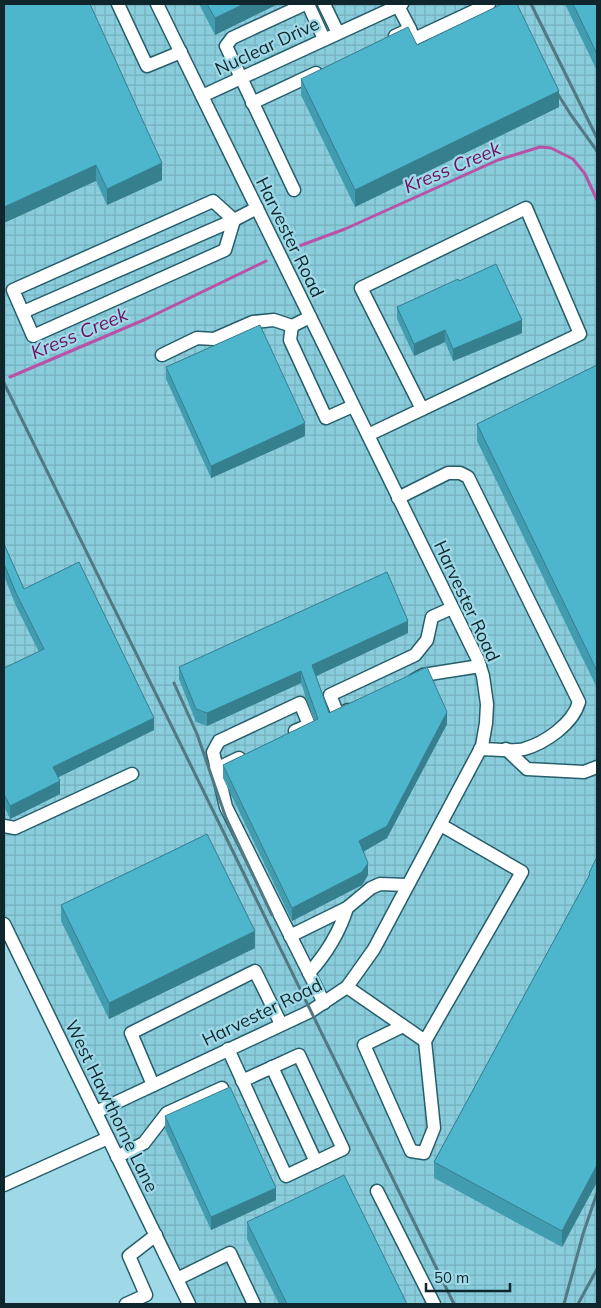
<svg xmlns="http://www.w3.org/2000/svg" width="601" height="1308" font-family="Mulish,sans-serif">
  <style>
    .industrial { fill: url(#industrial-grid) }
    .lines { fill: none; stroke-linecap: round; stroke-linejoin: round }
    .stream { stroke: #b952a7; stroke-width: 3 }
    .minor-casing { stroke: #265f6b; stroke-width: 15 }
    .minor { stroke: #fff; stroke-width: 12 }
    .rail { stroke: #517982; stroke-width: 3 }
    .wall { fill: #429caf }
    .shaded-wall { fill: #367f8f }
    .building { fill: #4db5cc; stroke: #367f8f }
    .labels { text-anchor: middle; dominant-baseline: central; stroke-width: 4.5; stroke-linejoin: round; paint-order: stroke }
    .street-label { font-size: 18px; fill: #0f272c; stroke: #9fd9e7 }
    .water-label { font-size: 19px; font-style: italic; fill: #700e63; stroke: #9fd9e7 }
  </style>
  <defs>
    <pattern id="industrial-grid" width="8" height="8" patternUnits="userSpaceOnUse" patternTransform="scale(1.25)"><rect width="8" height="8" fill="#8acddd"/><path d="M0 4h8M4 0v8" fill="none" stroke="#76b0be"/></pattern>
  </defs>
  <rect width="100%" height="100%" fill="#9fd9e7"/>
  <polygon class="industrial" points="4,4 597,4 597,1304 184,1304 4,932"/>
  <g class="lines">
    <g class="stream">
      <polyline points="299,246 345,229 498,160 540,147 551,148 573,159 585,174 597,200"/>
      <polyline points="10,377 146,319 266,261"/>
    </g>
    <defs>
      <g id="minor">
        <polyline points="118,4 147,66 181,52"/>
        <polyline points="308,4 324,39"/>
        <polyline points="324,4 338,33"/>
        <polyline points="397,4 410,29"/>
        <polyline points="395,36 410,29 414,39 489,4"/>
        <polyline points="202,96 402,4"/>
        <polyline points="252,103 316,73"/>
        <polyline points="294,190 226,46 232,38 305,4"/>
        <polygon points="213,201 234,220 225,250 33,336 13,290"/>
        <polyline points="23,312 234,220 257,208"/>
        <polyline points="292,326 290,340 326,418 353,406"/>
        <polyline points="162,355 197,338 214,339 253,322 274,320 292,326 310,317"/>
        <polyline points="368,435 580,334 526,208 361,288 422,409"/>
        <path d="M398 498 448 473H460L468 477 579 702C573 724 545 743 524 749 512 752 492 749 480 749"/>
        <polyline points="414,680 423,675 480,666"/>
        <polyline points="348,710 338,715 330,695 415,655 427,640 432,617 452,608"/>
        <polyline points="295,731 309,725 300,703 219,741 213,752 226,807 324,1003"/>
        <polyline points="506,749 527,769 584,772 597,767"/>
        <polyline points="216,769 239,758"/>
        <polyline points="4,826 15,828 132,774"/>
        <polyline points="4,924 189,1304"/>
        <polyline points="290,936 347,908 371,888 380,884 407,885"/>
        <path d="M309 973C327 953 339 934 347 908"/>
        <polyline points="347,987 425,1041 522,872 441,825"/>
        <polyline points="403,1026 364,1045 411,1151 424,1153 434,1128 425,1041"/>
        <polyline points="228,1049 286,1176 343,1149 299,1055 242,1081"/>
        <polyline points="272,1067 316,1162"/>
        <polyline points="153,1085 131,1033 255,971 281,1024"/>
        <polyline points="96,1112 311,1011 347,987 374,949 482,746 486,723 487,704 483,676 478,660 157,4"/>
        <polyline points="117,1157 144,1143 167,1113 222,1088"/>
        <polyline points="4,1185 108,1138"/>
        <polyline points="377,1191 434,1304"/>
        <polyline points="177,1279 230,1253 254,1304"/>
        <polyline points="126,1304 146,1295 129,1256 156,1235"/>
      </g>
    </defs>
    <use href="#minor" class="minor-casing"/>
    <use href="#minor" class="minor"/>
    <g class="rail">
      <polyline points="531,4 597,138"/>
      <polyline points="552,85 571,115 597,151"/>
      <polyline points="4,383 454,1304"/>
      <polyline points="174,683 197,734 226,818 272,915"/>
      <polyline points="564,1304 583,1234 597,1193"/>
      <polyline points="578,1304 597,1269"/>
    </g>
  </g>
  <g class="wall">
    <polygon points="199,4 278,4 215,35"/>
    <polygon points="565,4 597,4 597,71"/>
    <polygon points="4,5 162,180 107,205 96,181"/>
    <polygon points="417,45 559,107 355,207 301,95 301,79"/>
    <polygon points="459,281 522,333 453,361 445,342 414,356 397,319 397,307"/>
    <polygon points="597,365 597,688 477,441 477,424"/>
    <polygon points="166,367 305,436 211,478 166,379"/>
    <polygon points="4,544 24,589 154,730 58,777 60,794 10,819 4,806 4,668 39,652 16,606 4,576"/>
    <polygon points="408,633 316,676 329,713 447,724 387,838 363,852 368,875 362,885 292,921 223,778 223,765 314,721 301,683 207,726 196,722 179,679 179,667"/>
    <polygon points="597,857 597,1182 562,1247 434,1178 434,1162 589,876 589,873"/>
    <polygon points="61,905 255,948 109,1019 61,921"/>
    <polygon points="165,1116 276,1200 211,1230 165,1129"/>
    <polygon points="247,1222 407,1304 279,1304 247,1239"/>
  </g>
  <g class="shaded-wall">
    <polygon points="244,4 278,4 215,35 215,18"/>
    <polygon points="559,91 559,107 355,207 355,190"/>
    <polygon points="162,163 162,180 107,205 107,189"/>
    <polygon points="96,165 96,181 4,223 4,207"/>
    <polygon points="522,320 522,333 453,361 453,349"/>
    <polygon points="445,330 445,342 414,356 414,344"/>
    <polygon points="305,423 305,436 211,478 211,466"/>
    <polygon points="408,621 408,633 312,678 312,665"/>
    <polygon points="301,671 301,683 207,726 207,713"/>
    <polygon points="447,712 447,724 387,838 359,854 359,841"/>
    <polygon points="154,718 154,730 53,780 53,767"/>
    <polygon points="60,781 60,794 10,819 10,806"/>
    <polygon points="368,863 368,875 362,885 292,921 292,908"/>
    <polygon points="255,931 255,948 109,1019 109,1003"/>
    <polygon points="597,1165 597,1182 562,1247 562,1231"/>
    <polygon points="276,1188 276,1200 211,1230 211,1217"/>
  </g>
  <g class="building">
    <polygon points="5,4 90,4 162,163 107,189 96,165 4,207 4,5"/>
    <polygon points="207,4 244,4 215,18"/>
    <polygon points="502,4 517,4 559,91 355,190 301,79 408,27 417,45"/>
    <polygon points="573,4 597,4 597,54"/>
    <polygon points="496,264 522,320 453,349 445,330 414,344 397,307 458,279 459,281"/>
    <polygon points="260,325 305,423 211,466 166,367"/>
    <polygon points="597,365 597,671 477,424"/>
    <polygon points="4,544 24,589 79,562 154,718 53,767 60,781 10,806 4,794 4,668 44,649 16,593 4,564"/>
    <polygon points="387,572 408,621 312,665 329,713 427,667 447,712 387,826 359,841 368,863 362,872 292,908 223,765 318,719 301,671 207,713 196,709 179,667"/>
    <polygon points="207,834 255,931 109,1003 61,905"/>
    <polygon points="597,857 597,1165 562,1231 434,1162 590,874 589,873"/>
    <polygon points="230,1087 276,1188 211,1217 165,1116"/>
    <polygon points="344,1175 407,1304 287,1304 247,1222"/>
  </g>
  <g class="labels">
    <g class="street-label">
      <text transform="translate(267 46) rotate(-25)">Nuclear Drive</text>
      <text transform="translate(290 237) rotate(64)">Harvester Road</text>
      <text transform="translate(467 601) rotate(65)">Harvester Road</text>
      <text transform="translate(262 1012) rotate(-26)">Harvester Road</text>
      <text transform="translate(112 1106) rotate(64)">West Hawthorne Lane</text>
    </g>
    <g class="water-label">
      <text transform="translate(452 167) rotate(-23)">Kress Creek</text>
      <text transform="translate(79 333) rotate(-23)">Kress Creek</text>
    </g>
  </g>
  <rect width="601" height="1308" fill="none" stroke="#0f272c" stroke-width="10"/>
  <path d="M426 1283v8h84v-8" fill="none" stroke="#0f272c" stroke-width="2.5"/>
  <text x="434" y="1283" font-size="15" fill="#0f272c" stroke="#9fd9e7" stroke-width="4" paint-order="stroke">50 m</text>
</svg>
